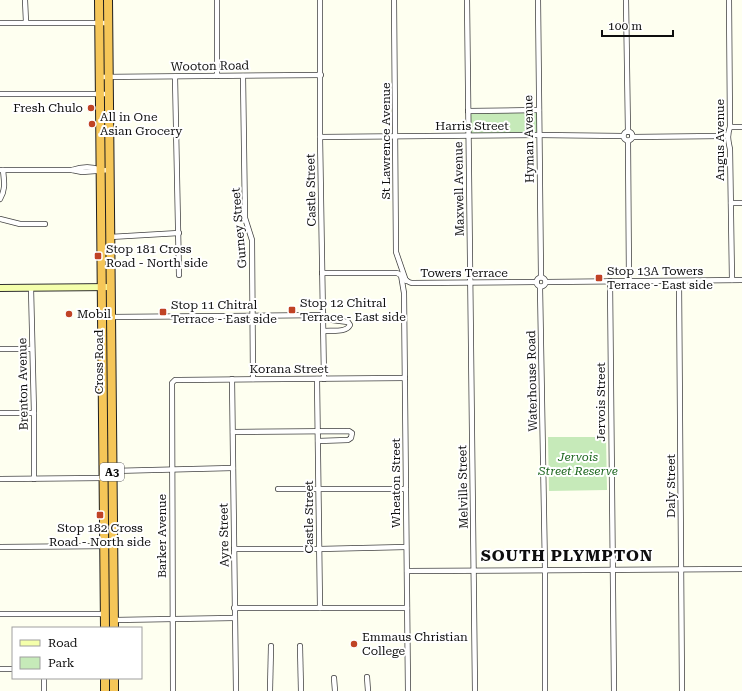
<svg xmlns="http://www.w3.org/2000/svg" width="742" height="691" font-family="'Roboto Serif',serif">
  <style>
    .green { fill: #c6eab9 }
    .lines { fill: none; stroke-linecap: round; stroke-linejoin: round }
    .street-casing { stroke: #414141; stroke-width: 6 }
    .secondary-casing { stroke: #303030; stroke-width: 8 }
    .highway-casing { stroke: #1f1f1f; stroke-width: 10 }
    .street { stroke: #fff; stroke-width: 4.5 }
    .secondary { stroke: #f4ffab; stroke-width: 6 }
    .highway { stroke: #f5c658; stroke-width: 8 }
    .poi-dot { fill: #c04325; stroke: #fff; stroke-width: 1.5 }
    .labels { text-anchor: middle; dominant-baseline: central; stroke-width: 4; stroke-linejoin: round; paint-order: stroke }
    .shield { fill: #fff; stroke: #565656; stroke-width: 1 }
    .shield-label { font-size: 11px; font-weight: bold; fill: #0e0e0e }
    .street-label { font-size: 12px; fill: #0e0e0e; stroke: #fff }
    .poi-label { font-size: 12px; fill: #0e0e0e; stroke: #fff; text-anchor: start }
    .park-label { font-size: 12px; font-style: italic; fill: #1e6720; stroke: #fff }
    .district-label { font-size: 16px; font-weight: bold; letter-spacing: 1px; fill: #0e0e0e; stroke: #fff }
  </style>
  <rect width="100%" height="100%" fill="#fefff0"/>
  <g class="green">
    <polygon points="540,110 540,135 469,136 469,111"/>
    <polygon points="548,437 606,437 607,490 549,491"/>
  </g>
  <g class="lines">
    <defs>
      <g id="street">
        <polyline points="25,0 26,22"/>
        <polyline points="217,0 217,76"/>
        <polyline points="320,0 320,137 324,379"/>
        <polyline points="394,0 396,252 406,281"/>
        <polyline points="467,0 475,691"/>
        <polyline points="538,0 541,277"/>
        <polyline points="626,0 628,132"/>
        <path d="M729 0 730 127C727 135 728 140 730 149L732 280"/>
        <polyline points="0,23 108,23"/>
        <polyline points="243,76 245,218 252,240 253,379"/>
        <polyline points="100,77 321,75"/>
        <polyline points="175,77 179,275"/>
        <polyline points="0,94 109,94"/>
        <polyline points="468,111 539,110"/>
        <polyline points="730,127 742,127"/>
        <circle cx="628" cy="136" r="4.5"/>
        <polyline points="320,137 539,135 623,136"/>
        <polyline points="632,137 722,136 728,135"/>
        <polyline points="628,141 629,281"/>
        <path d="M0 170H72C81 167 91 166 101 170"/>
        <polyline points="72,170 82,172 109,170"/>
        <path d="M0 199C6 189 4 181 3 170"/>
        <polyline points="731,203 742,203"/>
        <polyline points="0,219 20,224 45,224"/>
        <polyline points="110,237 179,233"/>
        <path d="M322 273H397C403 275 405 282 412 283L537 282"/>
        <polyline points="401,275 404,293 408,691"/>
        <circle cx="541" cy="282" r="4.5"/>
        <polyline points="610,281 614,691"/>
        <polyline points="679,281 682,691"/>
        <polyline points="546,282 742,280"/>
        <polyline points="540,287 545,570 545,691"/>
        <polyline points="31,288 34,413 34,479"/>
        <polyline points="109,317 324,315"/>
        <path d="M324 317 332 320 348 322 350 325C346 333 332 330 324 331"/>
        <polyline points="0,349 32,349"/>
        <polyline points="232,379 236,691"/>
        <polyline points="317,379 320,608"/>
        <polyline points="0,413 34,413"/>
        <polyline points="233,432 349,431 352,433 351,438 348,440 318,441"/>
        <polyline points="112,471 233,468"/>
        <polyline points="0,479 103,478"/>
        <polyline points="278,489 406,489"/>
        <polyline points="0,547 113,546"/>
        <polyline points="234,549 319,549 406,547"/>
        <polyline points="407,571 742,569"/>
        <polyline points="234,608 407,608"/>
        <polyline points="0,614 105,614"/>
        <polyline points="114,620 234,618"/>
        <polyline points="300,646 301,691"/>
        <polyline points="0,669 13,669"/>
        <polyline points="367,677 368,691"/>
        <polyline points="44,678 44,691"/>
        <polyline points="334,678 335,691"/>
        <polyline points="173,691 172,383 175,380 179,380 405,378"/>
        <polyline points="270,691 271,646"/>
      </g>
      <polyline id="secondary" points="0,288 111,287"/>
      <g id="highway">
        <polyline points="99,0 105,628"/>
        <polyline points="108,0 114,628"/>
        <polyline points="105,678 105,691"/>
        <polyline points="114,678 114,691"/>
      </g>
    </defs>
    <use href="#street" class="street-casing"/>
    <use href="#secondary" class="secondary-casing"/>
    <use href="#highway" class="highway-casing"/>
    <use href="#street" class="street"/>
    <use href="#secondary" class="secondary"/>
    <use href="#highway" class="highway"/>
  </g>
  <g class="poi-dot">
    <circle cx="91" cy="108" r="4"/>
    <circle cx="92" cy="124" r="4"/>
    <rect x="94" y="252" width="8" height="8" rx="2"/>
    <rect x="595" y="274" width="8" height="8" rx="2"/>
    <rect x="288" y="306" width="8" height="8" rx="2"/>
    <rect x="159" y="308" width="8" height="8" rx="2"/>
    <circle cx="69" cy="314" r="4"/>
    <rect x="96" y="511" width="8" height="8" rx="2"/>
    <circle cx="354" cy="644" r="4"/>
  </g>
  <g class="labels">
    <rect class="shield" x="100" y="463" width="24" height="18" rx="3"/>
    <g class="shield-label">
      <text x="112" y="472">A3</text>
    </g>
    <g class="street-label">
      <text transform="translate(210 66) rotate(-1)">Wooton Road</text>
      <text x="472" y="126">Harris Street</text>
      <text transform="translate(529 139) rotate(-91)">Hyman Avenue</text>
      <text transform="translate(720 140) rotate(-90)">Angus Avenue</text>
      <text transform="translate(386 141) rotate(-90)">St Lawrence Avenue</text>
      <text transform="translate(459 189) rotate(-91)">Maxwell Avenue</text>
      <text transform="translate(311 190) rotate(-91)">Castle Street</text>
      <text transform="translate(239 228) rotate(-95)">Gurney Street</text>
      <text x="464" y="273">Towers Terrace</text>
      <text transform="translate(99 362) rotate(-90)">Cross Road</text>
      <text x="289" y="369">Korana Street</text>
      <text transform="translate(532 381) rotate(-91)">Waterhouse Road</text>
      <text transform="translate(23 384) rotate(-91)">Brenton Avenue</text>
      <text transform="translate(601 402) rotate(-90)">Jervois Street</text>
      <text transform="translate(396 483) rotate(-90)">Wheaton Street</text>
      <text transform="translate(671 486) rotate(-90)">Daly Street</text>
      <text transform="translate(463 487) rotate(-91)">Melville Street</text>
      <text transform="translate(309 517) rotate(-90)">Castle Street</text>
      <text transform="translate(224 535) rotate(-91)">Ayre Street</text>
      <text transform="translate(162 536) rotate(-90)">Barker Avenue</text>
    </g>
    <g class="poi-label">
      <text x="83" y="108" text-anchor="end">Fresh Chulo</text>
      <text x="100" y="117">All in One<tspan x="100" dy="14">Asian Grocery</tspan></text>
      <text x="106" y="249">Stop 181 Cross<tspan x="106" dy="14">Road - North side</tspan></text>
      <text x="607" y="271">Stop 13A Towers<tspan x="607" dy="14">Terrace - East side</tspan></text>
      <text x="300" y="303">Stop 12 Chitral<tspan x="300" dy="14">Terrace - East side</tspan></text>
      <text x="171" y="305">Stop 11 Chitral<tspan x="171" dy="14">Terrace - East side</tspan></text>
      <text x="77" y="314">Mobil</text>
      <text x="100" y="528" text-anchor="middle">Stop 182 Cross<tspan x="100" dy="14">Road - North side</tspan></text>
      <text x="362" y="637">Emmaus Christian<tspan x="362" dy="14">College</tspan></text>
    </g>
    <g class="park-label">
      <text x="578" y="457">Jervois<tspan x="578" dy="14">Street Reserve</tspan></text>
    </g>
    <g class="district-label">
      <text x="567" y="555">SOUTH PLYMPTON</text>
    </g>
  </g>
  <rect x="12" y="627" width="130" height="52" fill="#ffffff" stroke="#9f9f9f"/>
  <rect x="20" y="640" width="20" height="6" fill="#f4ffab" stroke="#9f9f9f"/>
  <text x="48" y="647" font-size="12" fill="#0e0e0e">Road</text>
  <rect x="20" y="657" width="20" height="12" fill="#c6eab9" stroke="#9f9f9f"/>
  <text x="48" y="667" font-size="12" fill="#0e0e0e">Park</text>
  <path d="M602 30v6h71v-6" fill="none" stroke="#0e0e0e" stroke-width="2"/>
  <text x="608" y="30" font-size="12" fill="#0e0e0e" stroke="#ffffff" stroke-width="3" paint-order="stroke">100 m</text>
</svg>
